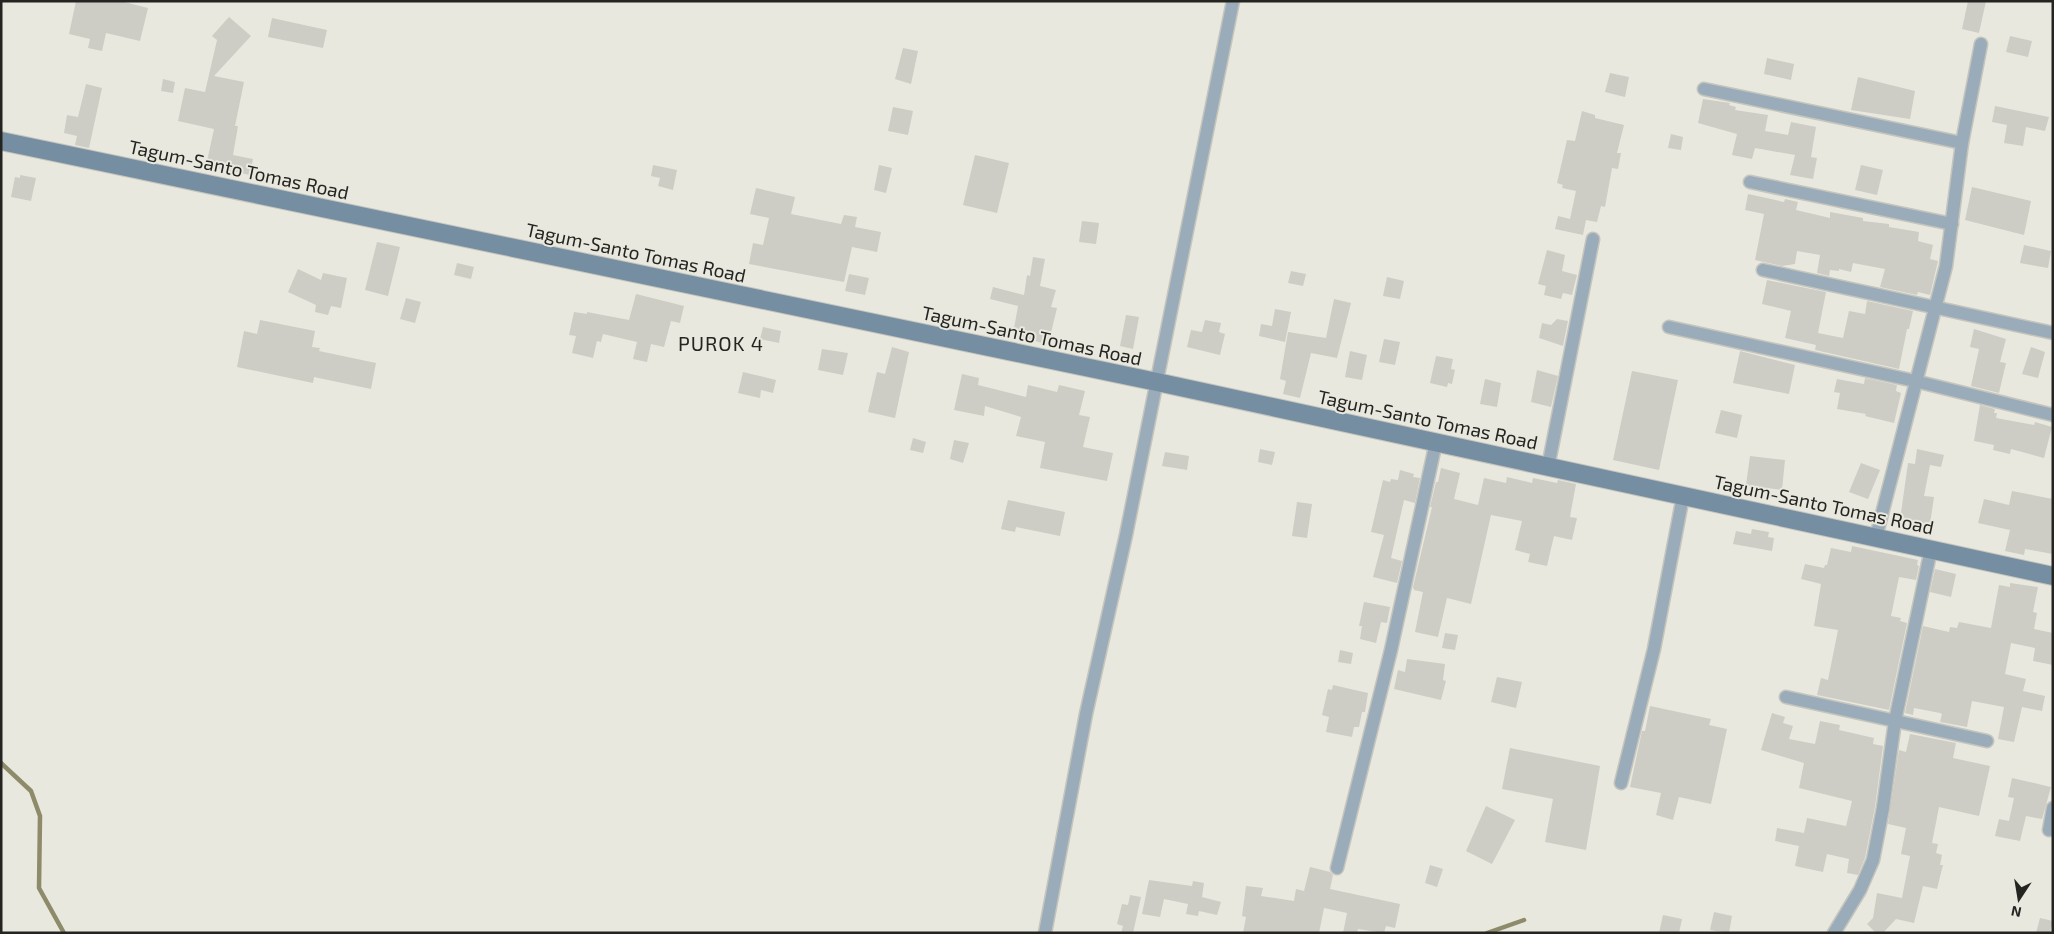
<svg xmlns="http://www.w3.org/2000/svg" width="2054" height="934" font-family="'Exo 2',sans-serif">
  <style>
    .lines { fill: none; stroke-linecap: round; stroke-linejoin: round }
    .stream { stroke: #8e8b6a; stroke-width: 4.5 }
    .building { fill: #cecdc5 }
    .street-casing { stroke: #c5c5bd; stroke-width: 15 }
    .secondary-casing { stroke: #c5c5bd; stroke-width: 20 }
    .street { stroke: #9aacb9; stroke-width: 12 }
    .secondary { stroke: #758ea2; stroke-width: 18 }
    .labels { text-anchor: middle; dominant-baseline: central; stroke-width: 4; stroke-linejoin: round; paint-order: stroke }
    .street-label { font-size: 19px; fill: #242421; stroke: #e8e8df }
    .neighbourhood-label { font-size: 20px; letter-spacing: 1px; fill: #242421; stroke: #e8e8df }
  </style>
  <rect width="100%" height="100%" fill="#e8e8df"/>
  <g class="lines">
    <g class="stream">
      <polyline points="1,763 31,791 40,816 39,888 64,933"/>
      <polyline points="1487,933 1524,920"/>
    </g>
  </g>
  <g class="building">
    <polygon points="76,1 120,1 148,8 140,41 106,33 102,51 88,48 90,39 69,34"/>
    <polygon points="1968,1 1986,1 1979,33 1962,29"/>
    <polygon points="229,17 251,36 214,76 244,82 235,126 238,126 233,155 253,159 250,175 206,166 214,129 178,121 185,88 205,92 217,40 212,36"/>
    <polygon points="272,18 327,30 323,48 268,37"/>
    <polygon points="2010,36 2032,41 2028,57 2006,52"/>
    <polygon points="903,48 918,51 911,84 895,79"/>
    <polygon points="1767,58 1794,64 1791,80 1764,74"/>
    <polygon points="1610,73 1629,77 1625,97 1605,92"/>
    <polygon points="1858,77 1915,91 1910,119 1851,110"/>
    <polygon points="163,79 175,82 173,93 161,91"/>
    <polygon points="86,84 102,88 89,148 75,145 77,136 64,133 67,115 78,117"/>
    <polygon points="1703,99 1730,103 1729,105 1736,107 1735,110 1768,115 1765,131 1788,135 1791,122 1816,127 1811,157 1817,158 1813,179 1790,175 1795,155 1755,148 1752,159 1732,155 1737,134 1698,123"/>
    <polygon points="1995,106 2049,117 2045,131 2026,127 2023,146 2004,143 2007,125 1992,122"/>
    <polygon points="893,107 913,111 908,135 888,131"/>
    <polygon points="1582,111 1595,115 1595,118 1624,125 1617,153 1621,153 1618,169 1612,168 1605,207 1601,206 1597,222 1586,220 1583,235 1555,229 1558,216 1570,219 1576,191 1562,188 1563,185 1557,183 1567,140 1575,141"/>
    <polygon points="1671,134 1683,137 1681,150 1668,148"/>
    <polygon points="975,155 1009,163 997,213 963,205"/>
    <polygon points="653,165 677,170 673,190 658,186 660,178 651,176"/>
    <polygon points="879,165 892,168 886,193 874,190"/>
    <polygon points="1861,165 1883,170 1877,195 1855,190"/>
    <polygon points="20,175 36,178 31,201 11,197 15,177 20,178"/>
    <polygon points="1972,187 2031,201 2024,235 1965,220"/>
    <polygon points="756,188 795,197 791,214 841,224 844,215 857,217 855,227 881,232 877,252 852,247 844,282 749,264 753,243 763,245 769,218 750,214"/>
    <polygon points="1748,194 1784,202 1785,199 1798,202 1796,210 1830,218 1830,212 1863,218 1863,221 1889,224 1889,227 1919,232 1918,241 1933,245 1930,259 1938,261 1930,295 1918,292 1917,295 1880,287 1885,269 1853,263 1851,272 1839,269 1839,271 1830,270 1829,276 1817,273 1820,255 1797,251 1795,264 1782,266 1755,260 1764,214 1745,210"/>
    <polygon points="1082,221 1099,223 1096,244 1079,242"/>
    <polygon points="377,242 400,247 388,296 365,290"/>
    <polygon points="2024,245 2051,251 2048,268 2020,263"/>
    <polygon points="1547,250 1565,255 1562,271 1577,275 1572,295 1563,293 1561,299 1544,295 1546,286 1538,284"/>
    <polygon points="1033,257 1045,259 1040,286 1056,290 1051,307 1057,308 1048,345 1013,334 1018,306 990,299 993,287 1024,295 1027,275 1030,276"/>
    <polygon points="457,263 474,267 471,279 454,275"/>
    <polygon points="298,269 321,280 323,273 347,278 341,308 331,306 328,315 315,312 316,305 288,292"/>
    <polygon points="1291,271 1306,274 1303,286 1288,283"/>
    <polygon points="849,274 869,278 865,295 845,291"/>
    <polygon points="1387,277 1404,281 1400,299 1383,296"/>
    <polygon points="1767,280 1826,292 1818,333 1843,338 1849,311 1865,314 1867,301 1913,311 1909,329 1907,329 1899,369 1815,350 1816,345 1785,338 1791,311 1762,304"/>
    <polygon points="636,294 684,306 680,323 671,321 664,347 651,344 647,362 633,359 637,342 603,334 601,342 597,341 593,358 572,353 576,336 569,335 574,312 587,314 587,312 629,320"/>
    <polygon points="406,298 421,302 415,323 400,319"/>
    <polygon points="1334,299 1351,303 1337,358 1311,353 1300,398 1283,394 1286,381 1280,379 1288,332 1326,338"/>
    <polygon points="1275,309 1291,312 1285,342 1259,336 1261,324 1272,326"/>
    <polygon points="1126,315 1139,317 1133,349 1120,346"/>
    <polygon points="1557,319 1568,321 1563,346 1539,338 1542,323 1551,325"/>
    <polygon points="260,320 315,331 312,347 320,348 319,351 376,363 371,389 314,377 313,383 237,367 244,331 257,334"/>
    <polygon points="1205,320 1221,323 1219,332 1225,334 1220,355 1187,347 1191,330 1202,332"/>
    <polygon points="763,327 781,331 779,343 760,339"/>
    <polygon points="1974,329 2006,339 2000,362 2006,363 1999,393 1971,386 1979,349 1970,347"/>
    <polygon points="1384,339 1400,342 1395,365 1379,362"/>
    <polygon points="892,347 909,352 895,418 868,412 877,372 885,374"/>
    <polygon points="2031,347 2045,352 2038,378 2022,374"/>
    <polygon points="822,349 848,353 843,375 818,370"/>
    <polygon points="1350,351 1367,355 1362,380 1345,377"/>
    <polygon points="1740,351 1795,365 1789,394 1733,383"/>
    <polygon points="1436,356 1453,359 1451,369 1455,370 1452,384 1448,383 1447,387 1430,383"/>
    <polygon points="1537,370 1558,376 1551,407 1531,402"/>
    <polygon points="1632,371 1678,380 1659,470 1613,460"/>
    <polygon points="743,372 776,380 773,393 761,390 760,398 738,393"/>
    <polygon points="962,374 979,378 978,385 1026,397 1028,385 1057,392 1059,385 1085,391 1079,415 1090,417 1083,447 1113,453 1107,481 1040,468 1045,442 1016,436 1021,417 985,406 984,416 954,410"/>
    <polygon points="1865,378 1897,385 1896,391 1901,393 1894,423 1865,416 1866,414 1837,409 1840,393 1834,392 1837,379 1864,384"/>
    <polygon points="1485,379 1501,383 1497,407 1480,404"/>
    <polygon points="1980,405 1995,409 1994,413 1997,413 1996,418 2034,425 2035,422 2052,427 2044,458 2011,449 2010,454 1993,450 1994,445 1974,441"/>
    <polygon points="1721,410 1742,415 1737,438 1715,433"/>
    <polygon points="913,438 926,442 923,453 910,450"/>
    <polygon points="954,440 969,443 963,463 950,459"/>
    <polygon points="1260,449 1275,452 1272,465 1258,462"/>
    <polygon points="1917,449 1944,455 1941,467 1930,465 1924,496 1934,497 1930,524 1900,520 1908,463 1915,464"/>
    <polygon points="1165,452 1189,456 1187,470 1162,466"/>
    <polygon points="1750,456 1785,460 1782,490 1746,485"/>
    <polygon points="1861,463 1880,470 1868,499 1849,492"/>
    <polygon points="1441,468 1460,473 1454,499 1478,505 1484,478 1506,483 1507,477 1532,483 1533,478 1557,483 1558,480 1576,484 1570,517 1577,518 1572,540 1554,536 1547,566 1528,562 1530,554 1515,550 1522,521 1491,515 1471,604 1447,598 1438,637 1415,632 1423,592 1414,590 1413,587 1432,507 1430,507 1436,482 1438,482"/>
    <polygon points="1400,470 1414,474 1413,477 1420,478 1415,503 1404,500 1391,558 1402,561 1397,583 1373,577 1384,535 1371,532 1383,480 1390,482 1391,479 1398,480"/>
    <polygon points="2012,491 2053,499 2053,554 2025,549 2024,555 2005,551 2010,530 1978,523 1984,499 2009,505"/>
    <polygon points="1008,500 1065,512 1060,536 1016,527 1015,532 1001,529"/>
    <polygon points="1297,502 1312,504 1307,538 1292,536"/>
    <polygon points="1752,529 1769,532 1768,537 1774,538 1772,551 1733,544 1736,531 1751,534"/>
    <polygon points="1852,546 1918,560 1917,565 1919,566 1916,580 1899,577 1891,616 1901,618 1900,621 1907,623 1889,710 1817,695 1821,678 1828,680 1838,630 1814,626 1821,584 1801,579 1805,564 1824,568 1825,565 1827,565 1831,548 1851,552"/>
    <polygon points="1935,569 1956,574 1951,597 1930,592"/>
    <polygon points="2010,583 2038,587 2033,612 2037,613 2034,629 2053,633 2053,665 2033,661 2035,648 2011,643 2005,674 2026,679 2023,691 2045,696 2042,711 2022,707 2014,742 1998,739 2004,707 1972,701 1967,727 1940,722 1942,714 1940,713 1914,708 1913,715 1905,713 1923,626 1949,632 1950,627 1957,628 1959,622 1991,628 1999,585 2010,587"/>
    <polygon points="1364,602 1390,607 1387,623 1381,622 1376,643 1360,639 1362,626 1359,626"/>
    <polygon points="1445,633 1458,635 1455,650 1442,648"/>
    <polygon points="1340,650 1353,653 1351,664 1338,662"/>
    <polygon points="1407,659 1445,664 1443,680 1446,681 1441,700 1394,689 1398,670 1405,672"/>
    <polygon points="1497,677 1522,682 1516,708 1491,702"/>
    <polygon points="1333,685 1368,693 1365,712 1362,712 1359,727 1354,727 1352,737 1326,732 1329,717 1322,715 1328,689 1332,690"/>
    <polygon points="1650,706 1711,719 1709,725 1727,729 1711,804 1679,797 1673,820 1656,815 1661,793 1630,787 1642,731 1645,731"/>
    <polygon points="1772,713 1785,717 1783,723 1793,726 1789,739 1815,744 1820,721 1840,725 1839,730 1874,738 1873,744 1883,746 1875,807 1865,858 1858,875 1847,873 1849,859 1827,854 1823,872 1795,866 1799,846 1775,841 1777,828 1804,833 1807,818 1846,826 1852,801 1799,788 1804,763 1761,750"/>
    <polygon points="1910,734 1956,743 1953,758 1990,766 1979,816 1939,807 1932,843 1938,844 1936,853 1942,855 1940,865 1943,865 1937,889 1923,886 1914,923 1896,919 1883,933 1876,933 1867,924 1873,918 1877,893 1902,898 1910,856 1901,854 1906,828 1888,824 1899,750 1906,752"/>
    <polygon points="1510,748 1600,766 1586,850 1545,842 1553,799 1502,789"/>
    <polygon points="2012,778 2051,787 2042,819 2026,816 2020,841 1995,836 1999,819 2009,821 2014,798 2008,797"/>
    <polygon points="1486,806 1515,820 1492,864 1466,851"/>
    <polygon points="1430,865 1443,869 1437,887 1425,883"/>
    <polygon points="1310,867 1330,872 1333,875 1330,889 1400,904 1395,928 1386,926 1384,933 1358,929 1357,933 1343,933 1347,913 1324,908 1319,933 1243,933 1246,917 1242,916 1246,886 1263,888 1261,896 1294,901 1296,889 1304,891"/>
    <polygon points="1149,880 1192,886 1193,881 1204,883 1202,897 1221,902 1217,915 1199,911 1198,916 1186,914 1188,904 1164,899 1160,917 1142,914"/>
    <polygon points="1130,895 1141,897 1133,933 1121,933 1123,926 1117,924 1122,904 1128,905"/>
    <polygon points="1714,912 1732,916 1729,933 1710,930"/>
    <polygon points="1663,915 1682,919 1679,933 1659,933"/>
    <polygon points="2040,918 2053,921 2050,933 2036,933"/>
  </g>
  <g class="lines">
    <defs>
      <g id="street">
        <polyline points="1704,89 1962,143"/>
        <polyline points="1750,182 1952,224"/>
        <polyline points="1763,270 2053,333"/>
        <polyline points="1669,327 1915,381 2053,415"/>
        <polyline points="1548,467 1593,239"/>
        <polyline points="1876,537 1946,266 1962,143 1981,44"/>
        <polyline points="1786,697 1987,741"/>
        <polyline points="1621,783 1654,649 1683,496"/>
        <polyline points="2049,830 2053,808"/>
        <polyline points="1337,868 1391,650 1436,442"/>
        <polyline points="1045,933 1086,714 1126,535 1233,1"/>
        <polyline points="1834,933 1860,890 1873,860 1883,808 1895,721 1931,549"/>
      </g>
      <polyline id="secondary" points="1,141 1157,382 2053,576"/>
    </defs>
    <use href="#street" class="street-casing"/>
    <use href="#secondary" class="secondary-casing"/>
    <use href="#street" class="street"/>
    <use href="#secondary" class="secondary"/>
  </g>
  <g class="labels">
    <g class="street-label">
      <text transform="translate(239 169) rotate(12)">Tagum-Santo Tomas Road</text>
      <text transform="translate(636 252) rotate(12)">Tagum-Santo Tomas Road</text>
      <text transform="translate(1032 335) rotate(12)">Tagum-Santo Tomas Road</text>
      <text transform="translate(1428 419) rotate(12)">Tagum-Santo Tomas Road</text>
      <text transform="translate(1824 504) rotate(12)">Tagum-Santo Tomas Road</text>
    </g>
    <g class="neighbourhood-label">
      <text x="721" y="343">PUROK 4</text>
    </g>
  </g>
  <rect width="2054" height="934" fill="none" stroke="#242421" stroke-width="5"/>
  <g transform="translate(2019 899) rotate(192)" stroke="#e8e8df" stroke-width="4" paint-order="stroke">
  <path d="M0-4L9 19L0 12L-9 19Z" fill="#242421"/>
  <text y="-8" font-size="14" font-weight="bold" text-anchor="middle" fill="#242421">N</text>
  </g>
</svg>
